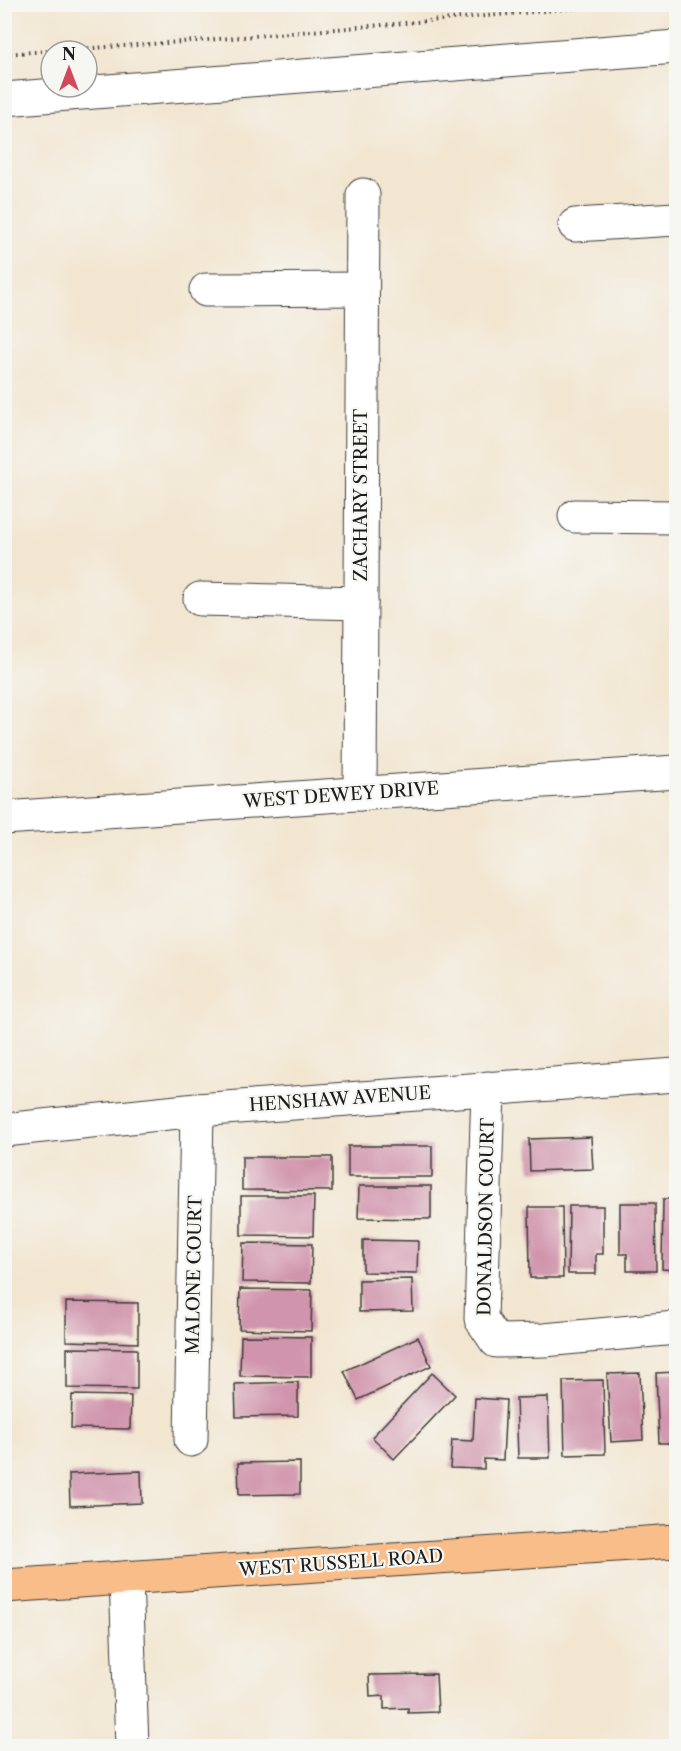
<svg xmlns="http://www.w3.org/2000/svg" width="681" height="1751" font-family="'Libre Caslon Text',serif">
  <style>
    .building { fill: #d094ac }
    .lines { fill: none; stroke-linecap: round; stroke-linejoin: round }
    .minor-casing { stroke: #3c3a37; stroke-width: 35 }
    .major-casing { stroke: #3c3a37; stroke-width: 35 }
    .path { stroke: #3c3a37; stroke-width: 4; stroke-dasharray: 1.5 4.5; stroke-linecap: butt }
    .minor { stroke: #fff; stroke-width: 33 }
    .major { stroke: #f8bd89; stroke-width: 33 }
    .labels { text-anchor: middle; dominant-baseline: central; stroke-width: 4.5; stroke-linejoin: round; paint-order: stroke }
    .street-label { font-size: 18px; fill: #1c1c1c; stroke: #f6f6f2 }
  </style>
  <rect width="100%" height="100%" fill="#f6f6f2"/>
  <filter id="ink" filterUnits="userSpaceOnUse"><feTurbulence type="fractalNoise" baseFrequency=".0167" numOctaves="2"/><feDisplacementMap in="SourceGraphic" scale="12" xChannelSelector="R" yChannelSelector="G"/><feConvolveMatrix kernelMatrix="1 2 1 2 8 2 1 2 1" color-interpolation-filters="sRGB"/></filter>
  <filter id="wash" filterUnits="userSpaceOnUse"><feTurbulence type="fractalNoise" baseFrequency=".008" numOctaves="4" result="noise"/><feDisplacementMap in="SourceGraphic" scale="24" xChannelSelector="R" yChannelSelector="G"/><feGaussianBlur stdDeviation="1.35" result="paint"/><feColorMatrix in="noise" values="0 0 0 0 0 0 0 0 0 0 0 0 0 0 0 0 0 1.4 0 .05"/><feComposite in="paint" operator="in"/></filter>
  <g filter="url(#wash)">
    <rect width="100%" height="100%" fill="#f2e6d1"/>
    <g id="blocks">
      <g class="building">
        <polygon points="591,1137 593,1169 530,1171 529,1139"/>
        <rect x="348" y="1146" width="84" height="31"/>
        <polygon points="242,1157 332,1157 332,1191 242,1190"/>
        <polygon points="359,1186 431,1186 431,1219 358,1218"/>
        <polygon points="241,1196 314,1196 313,1236 241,1235"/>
        <polygon points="663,1199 676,1199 676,1270 662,1269"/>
        <polygon points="620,1203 655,1203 656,1271 627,1271 627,1254 620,1254"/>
        <polygon points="569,1206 603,1206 603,1254 596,1254 596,1274 568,1274"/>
        <polygon points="529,1207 562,1207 563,1278 530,1278"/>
        <polygon points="363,1240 418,1241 417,1273 363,1272"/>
        <polygon points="243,1243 312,1244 311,1283 242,1282"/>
        <polygon points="412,1279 413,1311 359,1312 359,1280"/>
        <polygon points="240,1289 312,1290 311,1331 239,1329"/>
        <polygon points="66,1302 138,1303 138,1343 66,1341"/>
        <polygon points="241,1336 311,1337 311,1377 240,1376"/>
        <polygon points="418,1337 431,1366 358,1400 344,1371"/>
        <polygon points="67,1348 137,1349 137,1389 67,1388"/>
        <polygon points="676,1372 676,1443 659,1443 656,1373"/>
        <polygon points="432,1373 455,1395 394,1459 372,1437"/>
        <polygon points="640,1373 643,1440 611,1442 607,1374"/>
        <polygon points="603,1380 605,1454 565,1455 563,1381"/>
        <polygon points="298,1382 298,1416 236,1417 235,1384"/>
        <polygon points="72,1395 131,1396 130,1429 71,1428"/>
        <polygon points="548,1397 550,1458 518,1458 516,1398"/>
        <polygon points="475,1398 506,1400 503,1460 484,1459 484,1469 450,1468 452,1440 473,1441"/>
        <polygon points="300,1462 300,1494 239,1495 238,1463"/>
        <polygon points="141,1471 142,1503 70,1506 69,1474"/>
        <polygon points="436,1674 438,1712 408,1713 408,1708 384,1709 384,1696 370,1697 369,1675"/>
      </g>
    </g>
  </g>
  <g filter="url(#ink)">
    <use href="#blocks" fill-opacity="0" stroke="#3c3a37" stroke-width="1.5"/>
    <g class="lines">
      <defs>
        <g id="minor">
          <polyline points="4,99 676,47"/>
          <polyline points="575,225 676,219"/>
          <polyline points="206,290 362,289"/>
          <polyline points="575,516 676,517"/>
          <polyline points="200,599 361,603"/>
          <polyline points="360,794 363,195"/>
          <polyline points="4,818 676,772"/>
          <polyline points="488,1088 481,1319 496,1341 544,1340 676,1328"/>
          <polyline points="4,1130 197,1110 676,1075"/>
          <polyline points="191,1440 197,1110"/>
          <polyline points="126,1578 132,1746"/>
        </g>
        <polyline id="major" points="4,1586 676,1541"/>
      </defs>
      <use href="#minor" class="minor-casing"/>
      <use href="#major" class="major-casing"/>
      <polyline class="path" points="4,54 196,41 625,4"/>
      <use href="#minor" class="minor"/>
      <use href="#major" class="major"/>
    </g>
  </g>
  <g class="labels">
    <g class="street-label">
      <text transform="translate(361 495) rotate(-90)">ZACHARY STREET</text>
      <text transform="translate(341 795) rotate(-4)">WEST DEWEY DRIVE</text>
      <text transform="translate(340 1099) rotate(-4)">HENSHAW AVENUE</text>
      <text transform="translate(486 1217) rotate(-89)">DONALDSON COURT</text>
      <text transform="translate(194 1275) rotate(-89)">MALONE COURT</text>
      <text transform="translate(341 1563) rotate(-4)">WEST RUSSELL ROAD</text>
    </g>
  </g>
  <rect width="681" height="1751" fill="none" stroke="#f6f6f2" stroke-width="24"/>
  <g transform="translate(69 69)"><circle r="28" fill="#f6f6f2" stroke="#9f9f9c" stroke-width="1.5"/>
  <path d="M0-4.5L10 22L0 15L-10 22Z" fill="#d1495b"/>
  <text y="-9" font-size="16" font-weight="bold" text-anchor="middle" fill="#1c1c1c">N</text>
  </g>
</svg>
